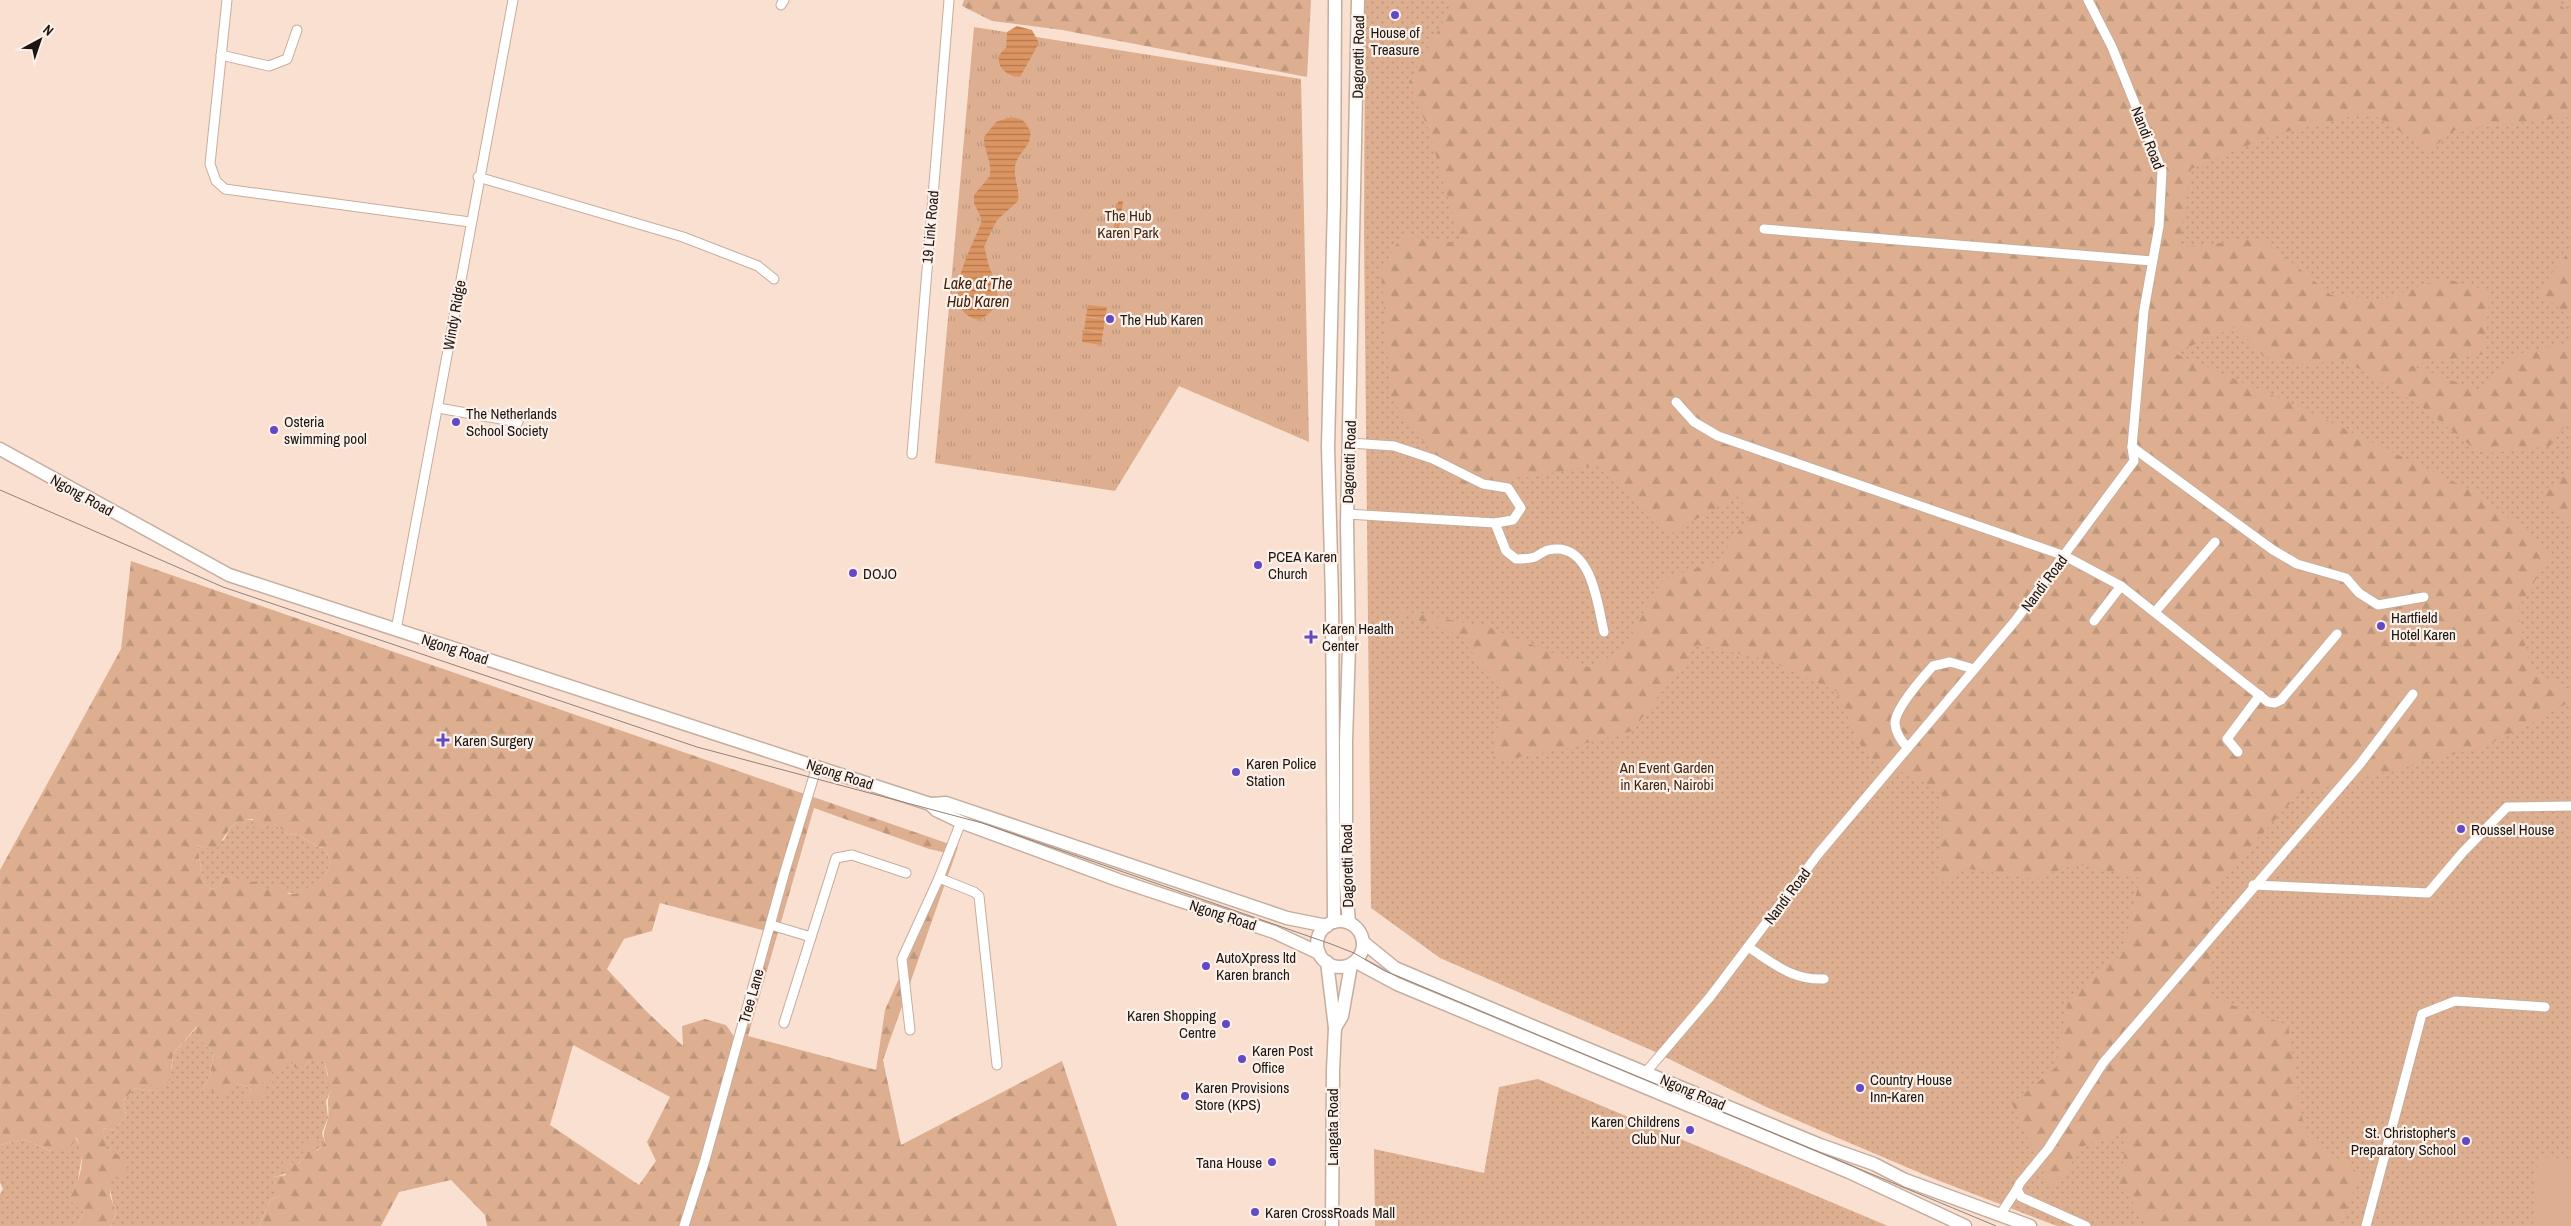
<svg xmlns="http://www.w3.org/2000/svg" width="2571" height="1226" font-family="'Archivo Narrow',sans-serif">
  <style>
    .grass { fill: url(#grass-dots) }
    .forest { fill: url(#forest-firs); fill-rule: evenodd }
    .park { fill: url(#park-tufts) }
    .pitch { fill: #ddaf90 }
    .water { fill: url(#water-rules) }
    .lines { fill: none; stroke-linecap: round; stroke-linejoin: round }
    .minor-casing { stroke: #c5ad9d; stroke-width: 11 }
    .secondary-casing { stroke: #c5ad9d; stroke-width: 15 }
    .minor { stroke: #fff; stroke-width: 9 }
    .secondary { stroke: #fff; stroke-width: 12 }
    .tram { stroke: #938176; stroke-width: 1 }
    .poi-dot { fill: #614ac3; stroke: #fbf1ea; stroke-width: 2 }
    .labels { text-anchor: middle; dominant-baseline: central; stroke-width: 4.5; stroke-linejoin: round; paint-order: stroke }
    .poi-label { font-size: 15px; fill: #1d150f; stroke: #fbf1ea; text-anchor: start }
    .street-label { font-size: 15px; fill: #1d150f; stroke: #fbf1ea }
    .park-label { font-size: 15px; fill: #432610; stroke: #fbf1ea }
    .water-label { font-size: 16px; font-style: italic; fill: #3e220b; stroke: #fbf1ea }
  </style>
  <defs>
    <pattern id="grass-dots" width="8" height="8" patternUnits="userSpaceOnUse" patternTransform="scale(1.25)"><rect width="8" height="8" fill="#ddaf90"/><path d="M2 2h.1M6 6h.1" fill="none" stroke="#bd967b" stroke-width="1.8" stroke-linecap="round"/></pattern>
    <pattern id="forest-firs" width="22" height="20" patternUnits="userSpaceOnUse" patternTransform="scale(1.25)"><rect width="22" height="20" fill="#ddaf90"/><path d="M5 1l3.5 6h-7zM16 11l3.5 6h-7z" fill="#bd967b"/></pattern>
    <pattern id="park-tufts" width="24" height="20" patternUnits="userSpaceOnUse" patternTransform="scale(1.25)"><rect width="24" height="20" fill="#ddaf90"/><path d="M3 7l-1-3M5 7V3M7 7l1-3M15 17l-1-3M17 17v-4M19 17l1-3" fill="none" stroke="#bd967b"/></pattern>
    <pattern id="water-rules" width="6" height="5" patternUnits="userSpaceOnUse" patternTransform="scale(1.25)"><rect width="6" height="5" fill="#dc9562"/><path d="M0 2.5h6" fill="none" stroke="#b2784f"/></pattern>
  </defs>
  <rect width="100%" height="100%" fill="#fae0d0"/>
  <g class="grass">
    <polygon points="1365,0 2571,0 2571,1226 2057,1226 1932,1178 1824,1132 1764,1106 1651,1050 1440,958 1371,908 1364,233"/>
    <path d="M246 819 274 824 288 834 299 835 318 847 324 848C334 862 328 870 321 885L301 890 299 893C288 894 275 892 264 890 250 888 238 877 223 876L220 885 213 890 204 884 197 845 206 848 224 840 230 828 240 820 242 826Z"/>
    <path d="M198 1026 196 1036 214 1053 210 1075 203 1089 236 1083 248 1087 251 1090 244 1100 258 1083 290 1056 304 1066 310 1061H324L331 1090 326 1101 328 1118 322 1133 325 1142C319 1150 313 1152 306 1157 290 1168 295 1173 273 1177L279 1196 271 1199 259 1226H111L116 1213C107 1187 107 1156 103 1128L114 1130 126 1116 123 1101 135 1088 153 1091 172 1068 173 1054Z"/>
    <polygon points="1538,1079 1888,1226 1375,1226 1374,1149 1484,1173 1499,1087"/>
    <polygon points="75,1137 83,1150 77,1185 69,1198 84,1211 77,1226 0,1226 0,1194 3,1189 0,1182 0,1145 24,1139 51,1151"/>
  </g>
  <g class="forest">
    <polygon points="964,0 1311,0 1307,77 1062,30 992,21 962,6"/>
    <polygon points="1449,0 2554,0 2571,14 2571,117 2455,130 2430,150 2369,112 2273,135 2191,169 2179,248 2262,238 2331,295 2381,300 2443,278 2489,291 2485,354 2410,365 2478,390 2522,353 2571,342 2571,418 2550,446 2481,454 2421,406 2345,360 2303,365 2264,357 2235,327 2174,353 2293,404 2479,494 2552,553 2517,610 2531,670 2571,690 2571,701 2536,721 2483,747 2299,794 2212,887 2212,998 2288,1025 2305,1135 2360,1174 2340,1226 2156,1226 2147,1221 2119,1185 2128,1132 2084,1146 2052,1191 2012,1104 2056,1067 2068,998 2122,954 2140,878 2076,864 2035,879 1963,868 1937,886 1942,791 1865,755 1836,691 1765,659 1697,645 1632,731 1564,749 1493,762 1502,689 1458,635 1387,608 1488,627 1588,667 1621,652 1664,578 1717,562 1751,514 1737,496 1670,534 1596,465 1460,489 1391,399 1381,270 1403,234 1461,244 1429,131 1409,82 1451,8"/>
    <polygon points="2571,249 2571,318 2538,291"/>
    <polygon points="2571,469 2571,524 2542,493"/>
    <path d="M131 561 958 847 883 1060 901 1145 1062 1061 1117 1226H487L485 1215 451 1180 399 1192 381 1226H259L271 1199 279 1196 273 1189V1177L286 1175 283 1168V1160L298 1164 304 1157 301 1144 312 1137 317 1151 325 1142C322 1132 326 1128 328 1118 330 1106 325 1104 331 1090L324 1084 328 1075 324 1061H310L304 1066 295 1068 290 1057 285 1069 270 1073 273 1084 259 1083 267 1090 259 1100H243L251 1090 248 1087 236 1083 229 1095 203 1089 210 1075 214 1053 195 1036 197 1026 173 1054 170 1080 153 1091 135 1088 123 1101 126 1116 114 1130 103 1128 106 1148 126 1159 127 1175 110 1180V1195L116 1213 111 1226H77L84 1211 75 1206 69 1198C81 1179 87 1157 76 1137L69 1151H51L24 1139 0 1145V870L121 649ZM814 808 929 849 952 854 929 911 885 1010 876 1070 748 1036ZM246 819H253V828L260 830 265 824H274L288 834 299 835 318 847 324 848C334 862 328 870 321 884L300 890 299 893 288 894 286 883 276 884 274 889 264 890 258 881C246 885 236 877 223 876L220 885 213 890 204 884 197 845 206 848H217L230 828 239 821 242 827ZM660 903 766 931 740 1045 726 1025 705 1019 682 1026 683 1046 645 1010 607 969 624 939 652 931ZM573 1045 670 1097 647 1142 656 1161 639 1185 550 1125Z"/>
  </g>
  <polygon class="park" points="974,27 1301,79 1309,442 1179,386 1115,491 935,463"/>
  <polygon class="pitch" points="2538,1156 2571,1159 2571,1226 2533,1226"/>
  <g class="water">
    <path d="M1017 26 1032 30 1039 43 1020 77C1003 76 990 60 1006 48L1007 32Z"/>
    <path d="M1008 118C1018 118 1023 118 1028 127 1037 143 1018 151 1015 166 1013 178 1020 188 1018 201L997 220 984 246C986 253 987 259 989 266 997 288 1007 306 979 320 933 309 974 246 982 220L974 203V195L990 176C992 162 984 151 984 137L996 122Z"/>
    <polygon points="1118,201 1123,201 1118,238 1112,237"/>
    <polygon points="1088,305 1107,307 1105,319 1086,316"/>
    <polygon points="1086,317 1105,320 1103,332 1084,329"/>
    <polygon points="1083,330 1103,333 1101,345 1082,342"/>
  </g>
  <g class="lines">
    <defs>
      <g id="minor">
        <polyline points="227,0 210,164 216,181 225,189 470,222"/>
        <polyline points="781,5 784,0"/>
        <polyline points="221,55 269,66 287,59 297,30"/>
        <polyline points="478,177 683,237 758,266 774,279"/>
        <polyline points="1764,229 2152,261"/>
        <polyline points="1676,402 1694,422 1718,436 2065,556 2121,586 2268,702 2275,703 2281,700 2337,634"/>
        <polyline points="438,408 518,422"/>
        <polyline points="2132,447 2273,550 2297,564 2346,578 2359,593 2378,605 2424,597"/>
        <polyline points="912,454 949,0"/>
        <polyline points="1347,514 1495,523 1513,520 1521,508 1508,488 1483,484 1433,459 1394,446 1350,443"/>
        <path d="M1495 523 1506 551 1516 559C1522 559 1529 559 1535 557 1539 555 1544 551 1548 550 1591 540 1597 602 1604 632"/>
        <polyline points="2155,612 2215,542"/>
        <polyline points="2094,621 2121,586"/>
        <polyline points="396,630 513,0"/>
        <path d="M1908 748C1901 741 1896 734 1895 724 1894 710 1923 677 1933 666L1950 662 1974 669"/>
        <polyline points="2238,752 2227,739 2260,695"/>
        <polyline points="939,878 974,892 979,896 997,1065"/>
        <polyline points="2253,885 2428,893 2463,852 2507,807 2571,806"/>
        <polyline points="771,925 811,937"/>
        <path d="M1748 947C1775 964 1791 980 1824 979"/>
        <polyline points="784,1023 836,858 852,855 906,873"/>
        <polyline points="910,1030 902,959 939,878 961,822"/>
        <polyline points="1646,1072 1710,997 1819,853 2015,621 2134,461 2132,447 2144,310 2159,226 2162,171 2112,47 2088,0"/>
        <polyline points="2000,1215 2017,1189"/>
        <polyline points="684,1226 705,1160 785,871 817,766"/>
        <polyline points="2086,1226 2021,1197 2017,1189 2020,1183 2048,1149 2103,1063 2360,764 2413,694"/>
        <polyline points="2366,1226 2422,1014 2455,1001 2545,1007"/>
      </g>
      <g id="secondary">
        <polyline points="0,449 229,575 930,804 946,803 1287,918 1327,926"/>
        <polyline points="930,804 936,810 961,822 1118,880 1274,932 1319,953"/>
        <circle cx="1340" cy="944" r="23"/>
        <polyline points="1334,922 1332,599 1328,447 1334,203 1335,0"/>
        <polyline points="1349,923 1346,885 1346,741 1349,646 1347,523 1358,0"/>
        <polyline points="1363,942 1395,968 1532,1026 1820,1145 1874,1164 1905,1180 2030,1226"/>
        <polyline points="1327,962 1335,1028 1333,1070 1332,1226"/>
        <polyline points="1356,962 1397,984 1849,1172 1965,1226"/>
        <polyline points="1335,1028 1342,1016 1351,965"/>
      </g>
    </defs>
    <use href="#minor" class="minor-casing"/>
    <use href="#secondary" class="secondary-casing"/>
    <use href="#minor" class="minor"/>
    <use href="#secondary" class="secondary"/>
    <polyline class="tram" points="0,490 223,587 697,747 982,823 1331,944 1354,953 1385,971 1996,1226"/>
  </g>
  <g class="poi-dot">
    <circle cx="1395" cy="15" r="5"/>
    <circle cx="1110" cy="319" r="5"/>
    <circle cx="456" cy="422" r="5"/>
    <circle cx="274" cy="430" r="5"/>
    <circle cx="1258" cy="565" r="5"/>
    <circle cx="853" cy="573" r="5"/>
    <circle cx="2381" cy="626" r="5"/>
    <path d="M1308.5 629.5h5v5h5v5h-5v5h-5v-5h-5v-5h5z"/>
    <path d="M440.5 732.5h5v5h5v5h-5v5h-5v-5h-5v-5h5z"/>
    <circle cx="1236" cy="772" r="5"/>
    <circle cx="2461" cy="829" r="5"/>
    <circle cx="1206" cy="966" r="5"/>
    <circle cx="1226" cy="1024" r="5"/>
    <circle cx="1242" cy="1059" r="5"/>
    <circle cx="1860" cy="1088" r="5"/>
    <circle cx="1185" cy="1096" r="5"/>
    <circle cx="1690" cy="1130" r="5"/>
    <circle cx="2466" cy="1141" r="5"/>
    <circle cx="1272" cy="1162" r="5"/>
    <circle cx="1255" cy="1212" r="5"/>
  </g>
  <g class="labels">
    <g class="poi-label">
      <text x="1395" y="32" text-anchor="middle">House of<tspan x="1395" dy="17">Treasure</tspan></text>
      <text x="1120" y="319">The Hub Karen</text>
      <text x="466" y="413">The Netherlands<tspan x="466" dy="17">School Society</tspan></text>
      <text x="284" y="421">Osteria<tspan x="284" dy="17">swimming pool</tspan></text>
      <text x="1268" y="556">PCEA Karen<tspan x="1268" dy="17">Church</tspan></text>
      <text x="863" y="573">DOJO</text>
      <text x="2391" y="617">Hartfield<tspan x="2391" dy="17">Hotel Karen</tspan></text>
      <text x="1322" y="628">Karen Health<tspan x="1322" dy="17">Center</tspan></text>
      <text x="454" y="740">Karen Surgery</text>
      <text x="1246" y="763">Karen Police<tspan x="1246" dy="17">Station</tspan></text>
      <text x="2471" y="829">Roussel House</text>
      <text x="1216" y="957">AutoXpress ltd<tspan x="1216" dy="17">Karen branch</tspan></text>
      <text x="1216" y="1015" text-anchor="end">Karen Shopping<tspan x="1216" dy="17">Centre</tspan></text>
      <text x="1252" y="1050">Karen Post<tspan x="1252" dy="17">Office</tspan></text>
      <text x="1870" y="1079">Country House<tspan x="1870" dy="17">Inn-Karen</tspan></text>
      <text x="1195" y="1087">Karen Provisions<tspan x="1195" dy="17">Store (KPS)</tspan></text>
      <text x="1680" y="1121" text-anchor="end">Karen Childrens<tspan x="1680" dy="17">Club Nur</tspan></text>
      <text x="2456" y="1132" text-anchor="end">St. Christopher's<tspan x="2456" dy="17">Preparatory School</tspan></text>
      <text x="1262" y="1162" text-anchor="end">Tana House</text>
      <text x="1265" y="1212">Karen CrossRoads Mall</text>
    </g>
    <g class="street-label">
      <text transform="translate(1358 57) rotate(-89)">Dagoretti Road</text>
      <text transform="translate(2148 138) rotate(69)">Nandi Road</text>
      <text transform="translate(930 227) rotate(-85)">19 Link Road</text>
      <text transform="translate(454 315) rotate(-80)">Windy Ridge</text>
      <text transform="translate(1349 462) rotate(-88)">Dagoretti Road</text>
      <text transform="translate(82 495) rotate(29)">Ngong Road</text>
      <text transform="translate(2044 583) rotate(-53)">Nandi Road</text>
      <text transform="translate(455 649) rotate(18)">Ngong Road</text>
      <text transform="translate(840 774) rotate(18)">Ngong Road</text>
      <text transform="translate(1347 866) rotate(-91)">Dagoretti Road</text>
      <text transform="translate(1787 896) rotate(-53)">Nandi Road</text>
      <text transform="translate(1223 915) rotate(18)">Ngong Road</text>
      <text transform="translate(751 996) rotate(-74)">Tree Lane</text>
      <text transform="translate(1693 1092) rotate(23)">Ngong Road</text>
      <text transform="translate(1332 1127) rotate(-90)">Langata Road</text>
    </g>
    <g class="park-label">
      <text x="1128" y="215">The Hub<tspan x="1128" dy="17">Karen Park</tspan></text>
      <text x="1667" y="767">An Event Garden<tspan x="1667" dy="17">in Karen, Nairobi</tspan></text>
    </g>
    <g class="water-label">
      <text x="978" y="283">Lake at The<tspan x="978" dy="18">Hub Karen</tspan></text>
    </g>
  </g>
  <g transform="translate(40 40) rotate(40)" stroke="#fbf1ea" stroke-width="4" paint-order="stroke">
  <path d="M0-4L9 19L0 12L-9 19Z" fill="#1d150f"/>
  <text y="-8" font-size="14" font-weight="bold" text-anchor="middle" fill="#1d150f">N</text>
  </g>
</svg>
